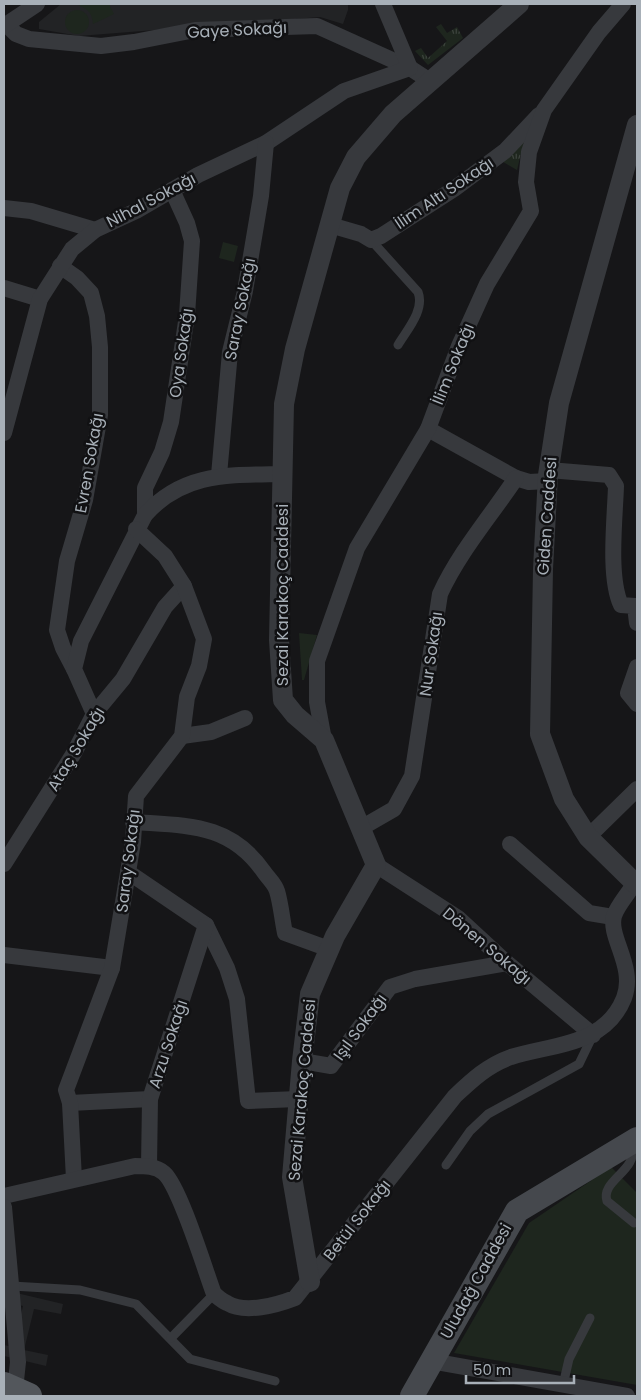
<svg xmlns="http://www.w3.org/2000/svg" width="641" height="1400" font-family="Poppins,sans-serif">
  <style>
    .built { fill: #222325 }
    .grass { fill: url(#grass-tufts) }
    .green { fill: #1e261e }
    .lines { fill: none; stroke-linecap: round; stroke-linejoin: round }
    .service { stroke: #37393d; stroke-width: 9 }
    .minor { stroke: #37393d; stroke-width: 16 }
    .tertiary { stroke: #37393d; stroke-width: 20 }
    .secondary { stroke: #45484d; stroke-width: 24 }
    .primary { stroke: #53575c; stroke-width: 26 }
    .labels { text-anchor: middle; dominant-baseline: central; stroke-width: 5; stroke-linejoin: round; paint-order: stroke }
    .street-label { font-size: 16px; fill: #a8b0b8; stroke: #111113 }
  </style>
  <defs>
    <pattern id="grass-tufts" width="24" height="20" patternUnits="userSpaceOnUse" patternTransform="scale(1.25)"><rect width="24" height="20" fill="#1e261e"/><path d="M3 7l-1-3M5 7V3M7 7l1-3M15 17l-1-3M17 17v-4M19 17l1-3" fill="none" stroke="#3c433d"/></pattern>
  </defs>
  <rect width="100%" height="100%" fill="#161618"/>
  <g class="built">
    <polygon points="61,4 348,4 348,10 343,24 320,17 79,36 39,29 39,22"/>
    <polygon points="4,1290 63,1304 61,1314 34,1309 24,1350 48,1355 46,1366 4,1356 4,1345 13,1347 23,1306 4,1301"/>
  </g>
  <g class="grass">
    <polygon points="441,24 447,33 457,27 463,38 428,65 415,51 421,48 428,58 447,41 436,27"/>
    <polygon points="532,127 522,149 517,170 500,160"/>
  </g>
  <g class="green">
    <path d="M76 4H109L114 14 93 24C92 10 86 9 76 4Z"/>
    <circle cx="77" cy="22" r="12"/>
    <polygon points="223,242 238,246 234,262 219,258"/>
    <polygon points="299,633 317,635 304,680 302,680"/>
    <polygon points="611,1167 637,1193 637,1385 454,1353 529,1223"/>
  </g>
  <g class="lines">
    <g class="service">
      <path d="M371 240 418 292C425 310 407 330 398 345"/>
      <path d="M631 1146C640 1170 600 1180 607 1201L634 1223"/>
      <polyline points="446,1165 470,1131 488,1114 579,1064 593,1035"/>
      <polyline points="12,1286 80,1290 136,1304 190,1359 275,1381"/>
      <polyline points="171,1338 214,1294"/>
      <polyline points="563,1385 569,1359 590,1318"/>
    </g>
    <g class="minor">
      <polyline points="7,25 16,34 29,39 101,46 134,42 195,30 317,26 410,68 430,81"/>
      <polyline points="4,26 37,4"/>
      <polyline points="4,208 31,211 95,230"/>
      <polyline points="330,225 361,234 371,240 381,236 454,189 505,151 539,115"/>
      <polyline points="60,266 77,278 91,293 97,316 100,347 100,415 85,500 67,561 57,630 63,648 74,669"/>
      <polyline points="4,288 40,299"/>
      <polyline points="428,429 516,478 529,482 548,481"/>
      <polyline points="4,433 40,299 72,249 95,230 136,211 198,175 266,143 344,91 410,68 383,4"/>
      <path d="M549 470 609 475 616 486C615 518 608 577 621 605L635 606 637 623"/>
      <polyline points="219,475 230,352 245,291 261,196 266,143"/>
      <polyline points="145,515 145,488 162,452 171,422 187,315 192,241 187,223 172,190"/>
      <polyline points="637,667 628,693 637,704"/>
      <path d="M94 714 74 669 81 641 145 515C183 472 229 475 282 474"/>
      <polyline points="182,736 211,732 245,718"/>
      <polyline points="324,740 317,702 317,661 357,548 428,429 459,346 487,284 531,211 526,182 529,152 544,110 599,32 623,4"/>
      <path d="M133 822C188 826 230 823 264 872 268 878 275 884 277 891 281 904 282 919 285 933L329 949"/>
      <path d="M361 828 394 809 412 776 440 594C460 551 490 517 516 478"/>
      <polyline points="588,837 637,789"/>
      <polyline points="510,844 589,913 613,917"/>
      <polyline points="4,864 74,753 94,714 123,679 165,607 184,586"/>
      <polyline points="376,865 458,918 507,963 593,1035"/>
      <polyline points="128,872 206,925 227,968 237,999 248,1101 298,1099"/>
      <polyline points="4,955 112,968"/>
      <polyline points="302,1061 331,1066 390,987 415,979 507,963"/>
      <polyline points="70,1103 150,1099"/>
      <polyline points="149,1166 150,1099 206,925"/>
      <polyline points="74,1179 70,1103 66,1090 112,968 133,842 136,796 182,736 187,697 199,666 204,639 184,586 165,556 136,529"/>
      <path d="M4 1196 135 1166C145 1166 156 1166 164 1173 180 1187 205 1270 214 1294 218 1297 222 1301 227 1303 245 1314 277 1305 295 1298L455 1096C472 1080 488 1065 511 1057 552 1044 605 1046 624 998 636 967 608 937 614 916 617 906 628 894 634 884"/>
      <polyline points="4,1207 18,1362 15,1390"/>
      <polyline points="431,1361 627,1396"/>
    </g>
    <g class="tertiary">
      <polyline points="637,125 559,403 548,475 543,569 540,734 564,799 588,837 637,885"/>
      <polyline points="310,1282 292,1177 302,1061 310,994 335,936 376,865 324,740 295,715 283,700 279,640 284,404 295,349 340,188 356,157 393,114 519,4"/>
    </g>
    <polyline class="secondary" points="412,1396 517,1211 637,1139"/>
    <polyline class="primary" points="4,1385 29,1396"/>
  </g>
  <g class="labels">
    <g class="street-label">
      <text transform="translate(237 30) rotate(-3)">Gaye Sokağı</text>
      <text transform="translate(444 193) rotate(-34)">İlim Altı Sokağı</text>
      <text transform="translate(151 200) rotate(-28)">Nihal Sokağı</text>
      <text transform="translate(240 309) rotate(-79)">Saray Sokağı</text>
      <text transform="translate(181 353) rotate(-82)">Oya Sokağı</text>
      <text transform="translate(453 364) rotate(-68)">İlim Sokağı</text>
      <text transform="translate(89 463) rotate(-80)">Evren Sokağı</text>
      <text transform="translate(547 516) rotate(-86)">Giden Caddesi</text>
      <text transform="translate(282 595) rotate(-90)">Sezai Karakoç Caddesi</text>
      <text transform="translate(431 654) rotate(-82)">Nur Sokağı</text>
      <text transform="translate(76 749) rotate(-59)">Ataç Sokağı</text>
      <text transform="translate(128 861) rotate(-83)">Saray Sokağı</text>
      <text transform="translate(487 946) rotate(40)">Dönen Sokağı</text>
      <text transform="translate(360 1027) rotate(-54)">Işıl Sokağı</text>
      <text transform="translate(168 1044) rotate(-72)">Arzu Sokağı</text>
      <text transform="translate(302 1090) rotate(-85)">Sezai Karakoç Caddesi</text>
      <text transform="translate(357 1220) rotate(-52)">Betül Sokağı</text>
      <text transform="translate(476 1281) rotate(-61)">Uludağ Caddesi</text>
    </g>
  </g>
  <rect width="641" height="1400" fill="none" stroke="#a8b0b8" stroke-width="10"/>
  <path d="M466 1375v8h108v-8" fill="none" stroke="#a8b0b8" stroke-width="2.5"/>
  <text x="473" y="1375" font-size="15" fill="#a8b0b8" stroke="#111113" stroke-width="4" paint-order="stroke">50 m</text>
</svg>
